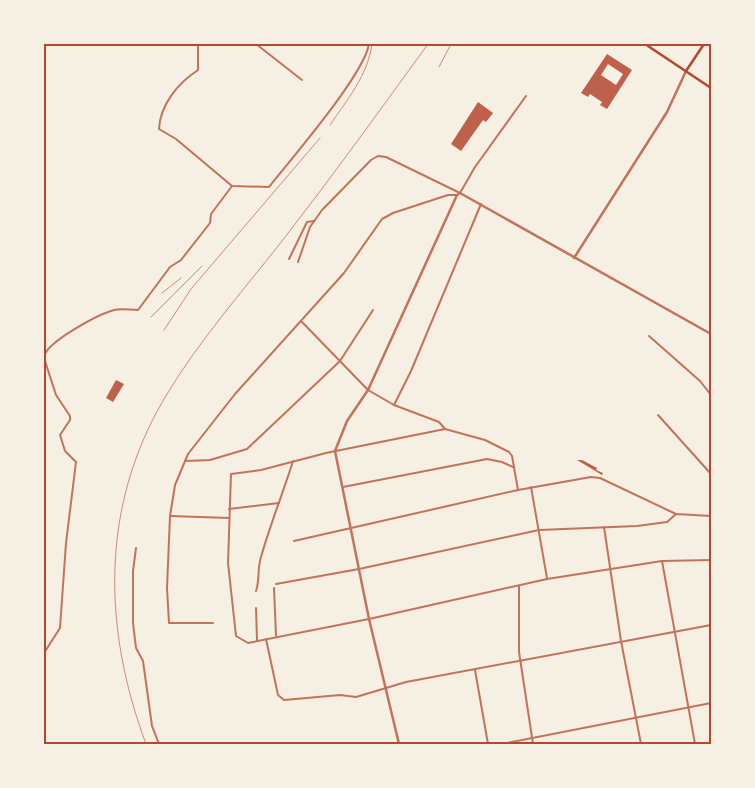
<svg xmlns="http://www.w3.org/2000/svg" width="755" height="788" font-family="'Work Sans',sans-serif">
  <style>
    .building { fill: #bf614a; fill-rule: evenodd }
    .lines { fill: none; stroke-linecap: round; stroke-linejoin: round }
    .minor { stroke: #c5725c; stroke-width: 2 }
    .tertiary { stroke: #c5725c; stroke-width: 2.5 }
    .secondary { stroke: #b5482f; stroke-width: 2.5 }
    .rail { stroke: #cf8b77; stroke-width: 1 }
    .neatline { fill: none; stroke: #b5482f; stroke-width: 2 }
  </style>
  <rect width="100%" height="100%" fill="#f6efe4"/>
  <g class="building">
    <path d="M607 54 632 70 607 109 600 105 602 102 590 94 588 97 581 93ZM608 64 623 74 616 85 601 75Z"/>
    <polygon points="478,102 493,113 486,122 483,120 461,151 451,144"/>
    <polygon points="116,380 124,384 113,402 106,398"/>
    <polygon points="577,460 582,460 597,468 596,470 603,473 602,475"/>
  </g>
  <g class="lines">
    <g class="minor">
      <path d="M198 44V70C178 83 160 105 159 129L176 139 232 186 269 187C291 159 364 75 369 44"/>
      <polyline points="256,44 302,80"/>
      <polyline points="289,259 307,222 314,221"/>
      <polyline points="298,262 310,227 322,210 371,160 378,156 386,157 460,193 475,167 526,96"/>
      <polyline points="302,322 368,390 394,405 439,422 445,429"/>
      <polyline points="649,336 700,381 711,395"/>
      <path d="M44 357C46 342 99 314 114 310 121 308 130 310 138 310L170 267 181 260 210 223 211 214 232 186"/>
      <polyline points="44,358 56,395 70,416 70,420 60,435 65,451 76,462 66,543 60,628 44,653"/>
      <polyline points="394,405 411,371 481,204"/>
      <polyline points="658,415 711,474"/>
      <polyline points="185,461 210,460 247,449 340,361 373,310"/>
      <polyline points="343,487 487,459 502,462 513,467"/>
      <polyline points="531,487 547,578"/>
      <polyline points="518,490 512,456 509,452 485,440 445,429 326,453 261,470 231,474 228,563 236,636 248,643 369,619 547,579 662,561 711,560"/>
      <polyline points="229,509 279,503"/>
      <polyline points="170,516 229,518"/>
      <polyline points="604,527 621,641 641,744"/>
      <polyline points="294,541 518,490 591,477 600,478 676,514"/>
      <polyline points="136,548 133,571 133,623 136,648 143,661 152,726 159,744"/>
      <polyline points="662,561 695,744"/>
      <polyline points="276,584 359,569 539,530 637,526 667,522 676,514 711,516"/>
      <polyline points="519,586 519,652 533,744"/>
      <polyline points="274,588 276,636"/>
      <path d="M256 591C260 580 257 569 261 557 270 525 283 493 293 461"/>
      <polyline points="256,608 257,640"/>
      <polyline points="213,623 169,623 167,588 170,516 175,485 188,454 235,394 344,273 382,219 393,213 448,195 457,195"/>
      <polyline points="266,639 278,695 284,700 340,695 356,697 406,682 711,625"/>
      <polyline points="475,670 488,744"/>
      <polyline points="502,744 711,703"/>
    </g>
    <g class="tertiary">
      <polyline points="574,258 667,112 686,71"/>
      <polyline points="399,744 369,619 335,451 347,421 368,390 457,195 460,193 711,334"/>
    </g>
    <g class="secondary">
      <polyline points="645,44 711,88"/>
      <polyline points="686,71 704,44"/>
    </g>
    <g class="rail">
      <polyline points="439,67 451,44"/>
      <path d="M330 125C347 100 368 75 372 44"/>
      <polyline points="162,293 181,278"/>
      <polyline points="151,317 202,266"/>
      <polyline points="164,330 191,289 320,138"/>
      <path d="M146 744C103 629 100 508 164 399 197 343 242 292 282 241 332 177 380 110 428 44"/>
    </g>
  </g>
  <rect width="755" height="788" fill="none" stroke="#f6efe4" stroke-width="90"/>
  <rect x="45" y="45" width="665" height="698" class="neatline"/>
</svg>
